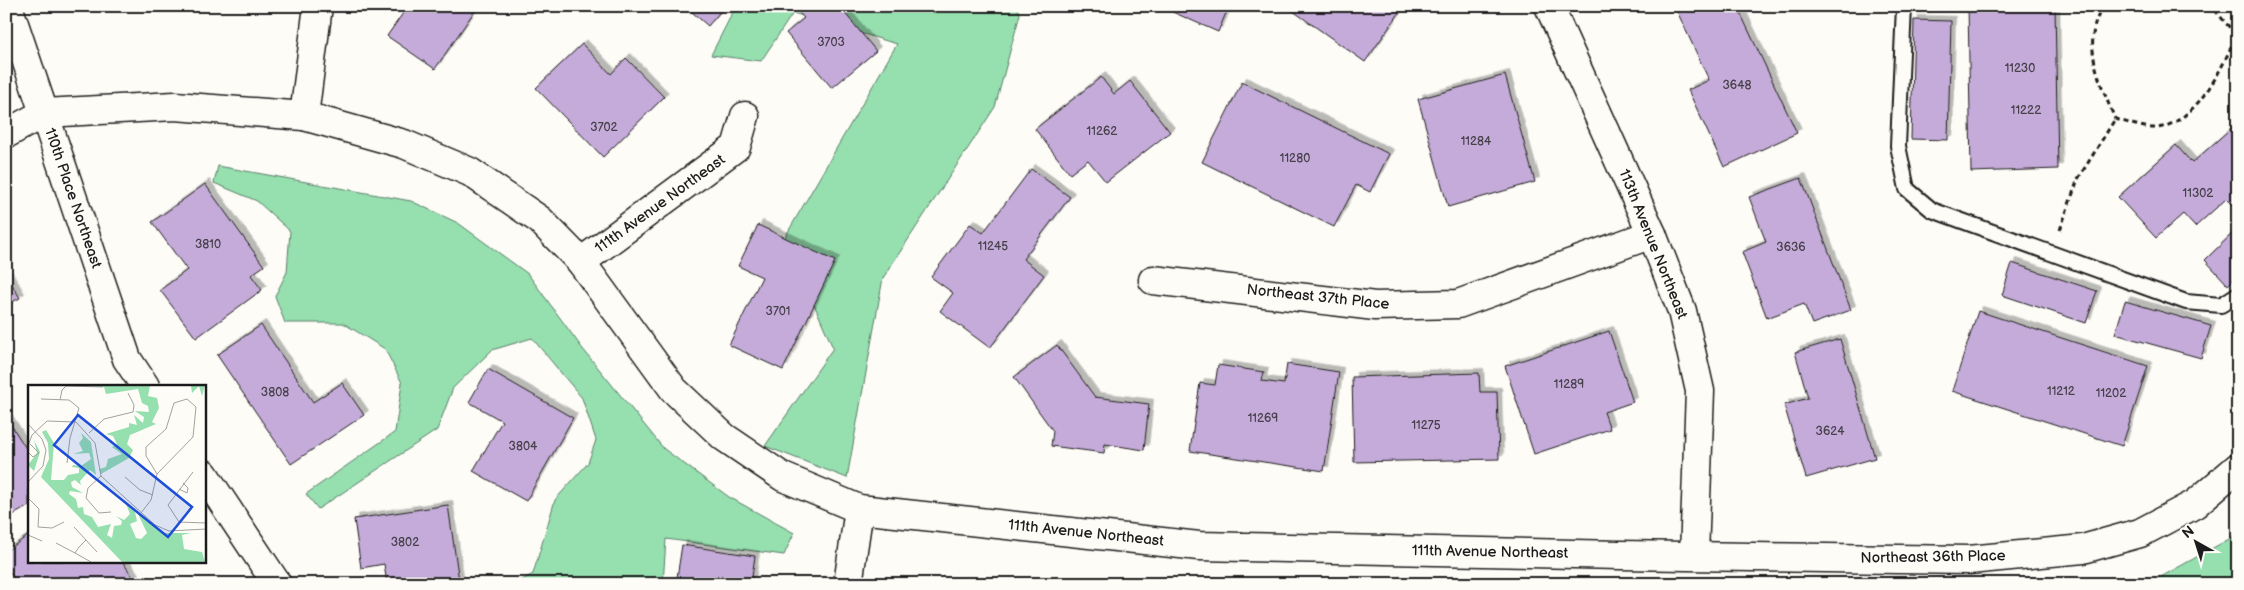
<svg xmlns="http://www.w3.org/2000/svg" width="2244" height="590" font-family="'Balsamiq Sans',sans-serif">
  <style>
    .green { fill: #96dfaf; stroke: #597e66 }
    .building { fill: #c5abd9; stroke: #1c1c1c; filter: url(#shadow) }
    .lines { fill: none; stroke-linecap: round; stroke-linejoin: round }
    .service-casing { stroke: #1c1c1c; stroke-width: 18 }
    .minor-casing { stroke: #1c1c1c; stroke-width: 31 }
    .path { stroke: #1c1c1c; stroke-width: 3; stroke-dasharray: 5 4; stroke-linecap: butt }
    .service { stroke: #fdfcf7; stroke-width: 14 }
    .minor { stroke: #fdfcf7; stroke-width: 28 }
    .labels { text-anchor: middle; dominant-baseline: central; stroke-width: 4.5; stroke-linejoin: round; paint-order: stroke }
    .number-label { font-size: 12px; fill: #46404b }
    .street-label { font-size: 15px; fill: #1c1c1c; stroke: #fdfcf7 }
    .inset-road { fill: none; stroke: #a3a29f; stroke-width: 1 }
    .view { fill: #1d4ed8; fill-opacity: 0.15; stroke: #1d4ed8; stroke-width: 2.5 }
    .inset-edge { fill: none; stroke: #1c1c1c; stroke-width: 2.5 }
  </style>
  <defs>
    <filter id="shadow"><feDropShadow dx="4.5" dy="-4.5" stdDeviation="0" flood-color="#0004"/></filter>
  </defs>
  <rect width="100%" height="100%" fill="#fdfcf7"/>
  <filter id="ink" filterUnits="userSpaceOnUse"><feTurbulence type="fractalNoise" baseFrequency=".02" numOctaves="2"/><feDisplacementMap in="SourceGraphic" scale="10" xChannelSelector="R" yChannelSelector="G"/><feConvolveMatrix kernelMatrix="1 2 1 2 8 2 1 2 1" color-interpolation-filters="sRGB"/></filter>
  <g filter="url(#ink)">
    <g class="green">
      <polygon points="736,6 1016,6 1020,14 995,107 883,278 847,478 765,446 833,348 785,237 897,44 793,13 761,61 711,55"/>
      <polygon points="218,166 411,201 458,223 528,274 582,348 664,449 729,497 794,533 784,555 666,539 663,584 515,584 533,574 555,500 588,463 596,440 582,398 532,338 492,350 453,388 437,430 318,509 306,494 395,432 402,383 385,349 343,323 285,323 275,296 287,272 290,231 257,201 214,183"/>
      <polygon points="2238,534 2238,584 2144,584 2150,583"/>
    </g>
    <g class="building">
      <polygon points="408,6 478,6 435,69 387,36"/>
      <polygon points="685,6 725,6 708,26"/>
      <polygon points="793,6 839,6 876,51 832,88 786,33 804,18"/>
      <polygon points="1159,6 1229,6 1218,32"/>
      <polygon points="1286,6 1391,6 1400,12 1365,62"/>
      <polygon points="1677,6 1737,6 1797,133 1724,167 1688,90 1709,80 1675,7"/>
      <polygon points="1968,6 2055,6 2058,169 1971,172"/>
      <polygon points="1914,20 1951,21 1948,140 1911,139"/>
      <polygon points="582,44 611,74 626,58 664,97 603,157 536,88"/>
      <polygon points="1505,75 1535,182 1448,207 1418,99"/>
      <polygon points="1101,77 1114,94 1130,81 1170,132 1106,182 1088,160 1070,174 1035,129"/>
      <polygon points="1242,82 1389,154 1370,192 1356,185 1334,227 1202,162"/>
      <polygon points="2238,122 2238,211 2226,199 2195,227 2183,214 2156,238 2118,197 2176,145 2192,163"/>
      <polygon points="1031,169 1070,197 1023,259 1044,275 990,348 940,311 953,293 931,277 970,224 983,233"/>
      <polygon points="1801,178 1851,310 1812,324 1804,304 1767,318 1742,252 1766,242 1749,197"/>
      <polygon points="205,184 264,266 251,275 262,290 196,338 160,290 187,270 152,222"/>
      <polygon points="758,225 835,261 783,370 729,345 762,277 738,266"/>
      <polygon points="2238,228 2238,275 2228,285 2205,260"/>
      <polygon points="2012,263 2097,291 2086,323 2002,295"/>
      <polygon points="6,274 20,298 6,305"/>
      <polygon points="2125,301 2211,326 2201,358 2115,334"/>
      <polygon points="1978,311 2148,366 2122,446 1952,391"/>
      <polygon points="261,325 313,402 342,383 364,415 291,464 217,355"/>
      <polygon points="1609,331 1633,402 1604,412 1610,429 1534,454 1505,366"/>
      <polygon points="1840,339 1875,458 1806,478 1784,405 1808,398 1795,352"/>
      <polygon points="1057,345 1095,397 1149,404 1144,450 1105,444 1104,453 1051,446 1053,431 1014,377"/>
      <polygon points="1287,364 1339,372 1324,471 1190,451 1200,383 1215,385 1218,365 1264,372 1262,381 1284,384"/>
      <polygon points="488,369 573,418 526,501 473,471 502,421 469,402"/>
      <polygon points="1479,373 1480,392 1497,392 1499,459 1354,462 1352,377"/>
      <polygon points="6,417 29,453 29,506 6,519"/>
      <polygon points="448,505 459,581 438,584 387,584 384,564 361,568 354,519"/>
      <polygon points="29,535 29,561 122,561 137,583 18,584 6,567 6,551"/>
      <polygon points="682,545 755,556 751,584 676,584"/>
    </g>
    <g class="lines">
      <defs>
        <polyline id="service" points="1904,6 1898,146 1907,189 1932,210 2186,302 2221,305 2238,294"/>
        <g id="minor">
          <polyline points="8,6 127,359 145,386"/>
          <polyline points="1549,6 1652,234 1682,311 1700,391 1694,555"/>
          <polyline points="304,116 318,6"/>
          <polyline points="6,134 44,113 175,106 304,116 404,144 470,172 540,220 581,262 674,390 724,437 783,477 859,509 1199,546 1620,555 1969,560 2083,549 2140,533 2195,504 2238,467"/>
          <polyline points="581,262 736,147 745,116"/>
          <polyline points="1153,280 1375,306 1458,304 1652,234"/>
          <polyline points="204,474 277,584"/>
          <polyline points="848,584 859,509"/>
        </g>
      </defs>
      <use href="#service" class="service-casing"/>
      <use href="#minor" class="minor-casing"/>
      <g class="path">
        <path d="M2104 6C2079 40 2101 85 2115 119"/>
        <path d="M2115 119C2127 122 2145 129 2157 128 2196 123 2223 68 2236 35L2214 9 2207 6"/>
        <polyline points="2060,230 2078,179 2115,119"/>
      </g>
      <use href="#service" class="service"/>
      <use href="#minor" class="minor"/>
    </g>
  </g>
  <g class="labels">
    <g class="number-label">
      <text x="831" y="42">3703</text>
      <text x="2020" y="68">11230</text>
      <text x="1737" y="85">3648</text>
      <text x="2026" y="110">11222</text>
      <text x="604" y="127">3702</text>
      <text x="1102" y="131">11262</text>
      <text x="1476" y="141">11284</text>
      <text x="1295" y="158">11280</text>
      <text x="2198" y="193">11302</text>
      <text x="208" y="244">3810</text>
      <text x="993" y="246">11245</text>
      <text x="1791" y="247">3636</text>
      <text x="778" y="311">3701</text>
      <text x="1569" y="384">11289</text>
      <text x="2061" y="391">11212</text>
      <text x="275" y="392">3808</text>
      <text x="2111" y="393">11202</text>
      <text x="1263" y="418">11269</text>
      <text x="1426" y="425">11275</text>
      <text x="1830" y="431">3624</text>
      <text x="523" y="446">3804</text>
      <text x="405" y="542">3802</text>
    </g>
    <g class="street-label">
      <text transform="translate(73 198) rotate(71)">110th Place Northeast</text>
      <text transform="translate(660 204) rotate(-36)">111th Avenue Northeast</text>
      <text transform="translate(1653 244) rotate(68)">113th Avenue Northeast</text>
      <text transform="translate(1318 297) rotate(6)">Northeast 37th Place</text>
      <text transform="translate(1086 533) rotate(6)">111th Avenue Northeast</text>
      <text transform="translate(1490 552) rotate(1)">111th Avenue Northeast</text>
      <text transform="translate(1933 557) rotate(-1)">Northeast 36th Place</text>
    </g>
  </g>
  <g transform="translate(28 385)">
    <rect width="178" height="178" fill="#fdfcf7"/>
    <path d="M177 0 174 11 171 1 164 8 163 1H122L120 11 129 13 131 23 124 37 128 39 102 50 99 59 105 65 101 73 73 89 71 84 78 82 80 74 94 69 84 62 89 59 85 51 78 49 101 42V38L109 40 106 30 115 38 116 32 107 26 121 27 120 21 114 18 110 4 78 9 76 2 49 1ZM18 45 26 58 23 95H36L40 90 51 88V83L44 82 45 80 53 81 63 74 61 68 45 69 55 66 51 58 55 53 53 48 63 57 68 90 62 85 52 96 53 100 47 95 43 97 44 102 55 108 42 106 41 109 48 114 50 123 55 122 56 129 64 132 70 142 83 139 79 150 84 153 86 141 93 140 94 136 88 131 96 135 102 129 98 119 107 127 109 136 102 139 108 153 113 154 119 148 110 129 136 148H163L154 150 156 164 174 167 177 177H94L13 92 21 74 20 58 14 47ZM6 55 12 67 6 86 0 80 9 68Z" fill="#96dfaf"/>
    <path class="inset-road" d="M13 14 41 15 51 23 42 53 39 78M32 15 34 5 38 1 75 2M0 39 14 54 18 65 15 81 0 97M61 48 76 34 105 27 106 20 100 8M0 61 4 50 19 36 48 37 67 58 73 91 127 140 141 146 178 144M0 67 5 72 11 68 2 59M165 87 140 120 151 137 178 138M73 91 60 103 58 113 71 128 83 127M97 92 112 105 125 110M151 104 159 108 160 103 155 98M0 113 11 124 10 142 24 143 36 137M113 128 123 115 129 89 165 52 168 22 159 14 146 18 138 44 118 62V71L129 89M46 142 58 155M0 150 14 156M28 158 47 168M63 177 47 168 51 162 58 155 69 167"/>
    <path class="view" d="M50 30 164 122 140 152 26 60Z"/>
    <rect width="178" height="178" class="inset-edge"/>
  </g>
  <rect width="2244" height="590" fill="none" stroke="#fdfcf7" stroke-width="25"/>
  <rect x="12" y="12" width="2219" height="565" fill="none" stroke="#1c1c1c" stroke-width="2" filter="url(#ink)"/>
  <g transform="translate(2196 542) rotate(321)" stroke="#fdfcf7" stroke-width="4" paint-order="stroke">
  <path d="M0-4L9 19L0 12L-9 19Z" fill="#1c1c1c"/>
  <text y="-8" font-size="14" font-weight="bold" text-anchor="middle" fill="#1c1c1c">N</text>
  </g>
</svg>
